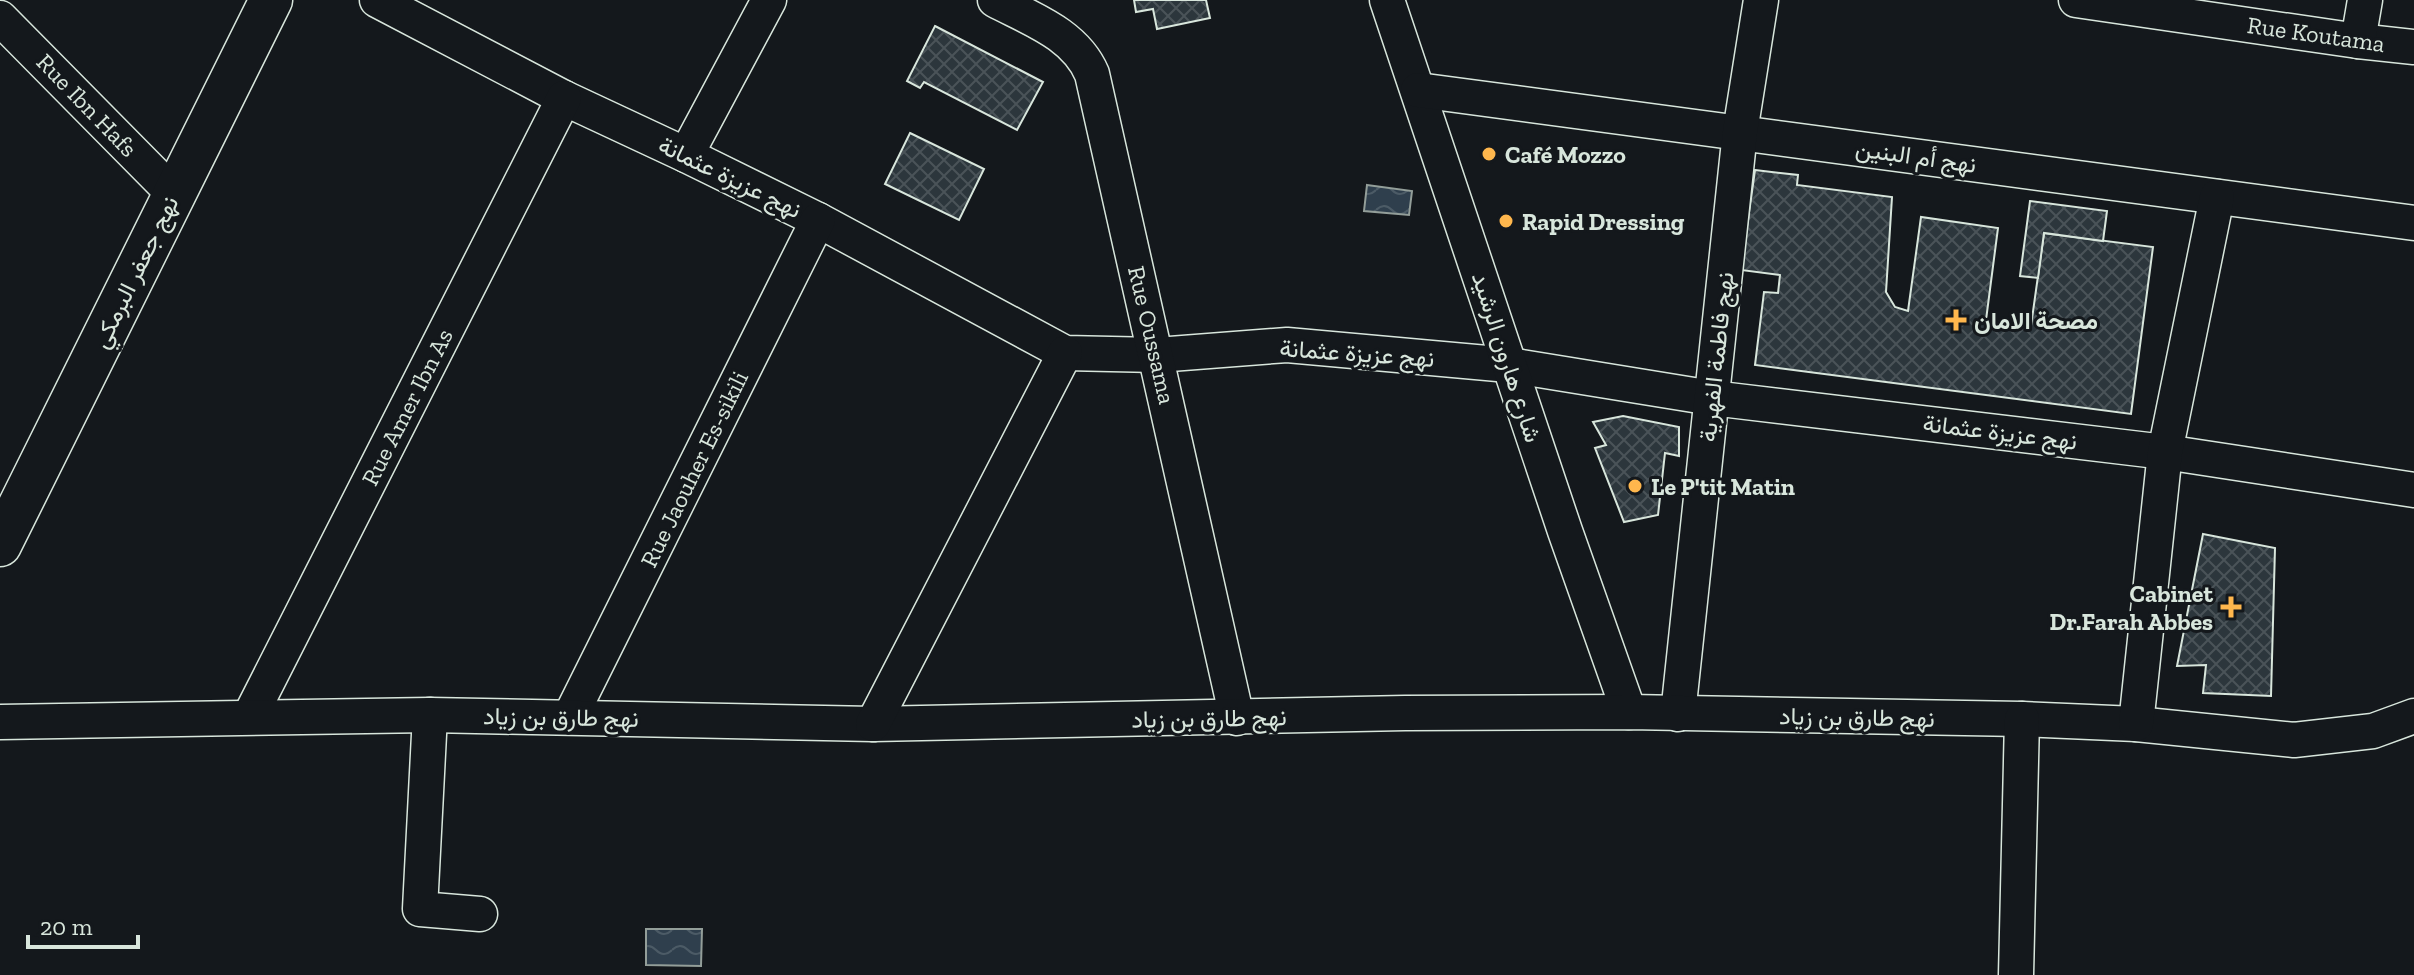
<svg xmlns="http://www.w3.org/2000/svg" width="2414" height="975" font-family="'Zilla Slab',Vazirmatn,serif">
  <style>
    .water { fill: url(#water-waves); stroke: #939e99; stroke-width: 2 }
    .building { fill: url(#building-cross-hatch); stroke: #d8e6dc; stroke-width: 2 }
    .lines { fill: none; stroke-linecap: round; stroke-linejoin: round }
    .minor-casing { stroke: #d8e6dc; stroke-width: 37 }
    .tertiary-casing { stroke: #d8e6dc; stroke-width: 45 }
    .minor { stroke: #14181c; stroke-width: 34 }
    .tertiary { stroke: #14181c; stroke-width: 42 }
    .poi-dot { fill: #ffb74d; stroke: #14181c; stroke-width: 3 }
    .labels { text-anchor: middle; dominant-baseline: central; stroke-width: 6; stroke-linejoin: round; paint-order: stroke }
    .street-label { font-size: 24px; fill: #d8e6dc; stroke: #14181c }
    .poi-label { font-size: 24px; font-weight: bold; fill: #d8e6dc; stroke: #14181c; text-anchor: start }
  </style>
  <defs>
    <pattern id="water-waves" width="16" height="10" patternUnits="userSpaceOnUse" patternTransform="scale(2)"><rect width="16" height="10" fill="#2f3f4d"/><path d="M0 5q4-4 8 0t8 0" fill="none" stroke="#4c5b66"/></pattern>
    <pattern id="building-cross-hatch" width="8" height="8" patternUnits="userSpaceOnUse" patternTransform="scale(2)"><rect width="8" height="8" fill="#2c363c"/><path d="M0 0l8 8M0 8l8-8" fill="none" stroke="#4a5358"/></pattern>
  </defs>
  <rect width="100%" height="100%" fill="#14181c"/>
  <g class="water">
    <polygon points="1367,185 1412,191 1409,215 1364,211"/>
    <polygon points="646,929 702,929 701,966 646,965"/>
  </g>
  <g class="building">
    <polygon points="1134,0 1206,0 1210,18 1157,29 1153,9 1136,12"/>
    <polygon points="935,26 1043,82 1017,130 924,82 920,88 907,81"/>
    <polygon points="910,133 984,169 959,220 885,184"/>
    <polygon points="1755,170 1798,175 1797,185 1892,197 1886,292 1895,307 1908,311 1921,217 1998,228 1986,320 2031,326 2044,233 2153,247 2131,414 1755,365 1764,292 1778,293 1780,275 1741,270"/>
    <polygon points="2030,201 2107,211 2103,241 2044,233 2038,278 2020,276"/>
    <polygon points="1623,416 1679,427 1679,456 1665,453 1658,515 1624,522 1595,448 1606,445 1593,422"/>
    <polygon points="2203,534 2275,548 2271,696 2203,693 2206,665 2177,666"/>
  </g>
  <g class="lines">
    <defs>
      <g id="minor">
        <polyline points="377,0 564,98 686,155 818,220 1065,353 1157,355 1287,345 1509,365 1712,398 2165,452 2414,490"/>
        <path d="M995 0C1031 19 1075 34 1092 74L1237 718"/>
        <polyline points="1387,0 1565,531 1629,712"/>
        <polyline points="2076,0 2358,41 2414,47"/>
        <polyline points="0,18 173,193"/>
        <polyline points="2358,41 2365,0"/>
        <polyline points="1418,90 2414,223"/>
        <polyline points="686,155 769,0"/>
        <polyline points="1678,714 1740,132 1761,0"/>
        <polyline points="430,715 420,909 480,914"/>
        <polyline points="250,716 564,98"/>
        <polyline points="570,717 818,220"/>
        <polyline points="0,722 430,715 873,724 1405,713 1629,712 2022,719 2136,724 2294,740 2373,731 2414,716"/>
        <polyline points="873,724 1065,353"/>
        <polyline points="2136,724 2165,452 2217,197"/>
        <polyline points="2016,975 2022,719"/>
      </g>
      <polyline id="tertiary" points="0,545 271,0"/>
    </defs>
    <use href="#minor" class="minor-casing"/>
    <use href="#tertiary" class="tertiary-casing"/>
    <use href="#minor" class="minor"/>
    <use href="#tertiary" class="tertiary"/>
  </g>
  <g class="poi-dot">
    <circle cx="1489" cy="154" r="8"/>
    <circle cx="1506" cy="221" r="8"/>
    <path d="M1952 308h8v8h8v8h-8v8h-8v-8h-8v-8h8z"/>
    <circle cx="1635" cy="486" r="8"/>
    <path d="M2227 595h8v8h8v8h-8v8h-8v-8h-8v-8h8z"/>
  </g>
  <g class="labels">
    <g class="street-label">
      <text transform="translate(2316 34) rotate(8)">Rue Koutama</text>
      <text transform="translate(87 105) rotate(46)">Rue Ibn Hafs</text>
      <text transform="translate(1916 156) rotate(8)">نهج أم البنين</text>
      <text transform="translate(730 177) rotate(26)">نهج عزيزة عثمانة</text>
      <text transform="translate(135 272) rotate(-64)">نهج جعفر البرمكي</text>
      <text transform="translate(1152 335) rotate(77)">Rue Oussama</text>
      <text transform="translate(1357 353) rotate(4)">نهج عزيزة عثمانة</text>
      <text transform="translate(1507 357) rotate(72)">شارع هارون الرشيد</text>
      <text transform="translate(1716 357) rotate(-84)">نهج فاطمة الفهرية</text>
      <text transform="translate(407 407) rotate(-63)">Rue Amer Ibn As</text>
      <text transform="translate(2000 432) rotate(7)">نهج عزيزة عثمانة</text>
      <text transform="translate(694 469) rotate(-64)">Rue Jaouher Es-sikili</text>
      <text transform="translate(561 717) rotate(1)">نهج طارق بن زياد</text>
      <text transform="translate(1857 717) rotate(1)">نهج طارق بن زياد</text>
      <text transform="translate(1209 718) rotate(-1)">نهج طارق بن زياد</text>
    </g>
    <g class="poi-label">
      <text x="1505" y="154">Café Mozzo</text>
      <text x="1522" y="221">Rapid Dressing</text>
      <text x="1974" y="320">مصحة الامان</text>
      <text x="1651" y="486">Le P'tit Matin</text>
      <text x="2213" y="593" text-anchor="end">Cabinet<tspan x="2213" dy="28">Dr.Farah Abbes</tspan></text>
    </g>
  </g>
  <path d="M28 935v12h110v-12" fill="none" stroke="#d8e6dc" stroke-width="4"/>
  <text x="40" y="935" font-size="24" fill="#d8e6dc" stroke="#14181c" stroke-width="6" paint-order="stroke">20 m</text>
</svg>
